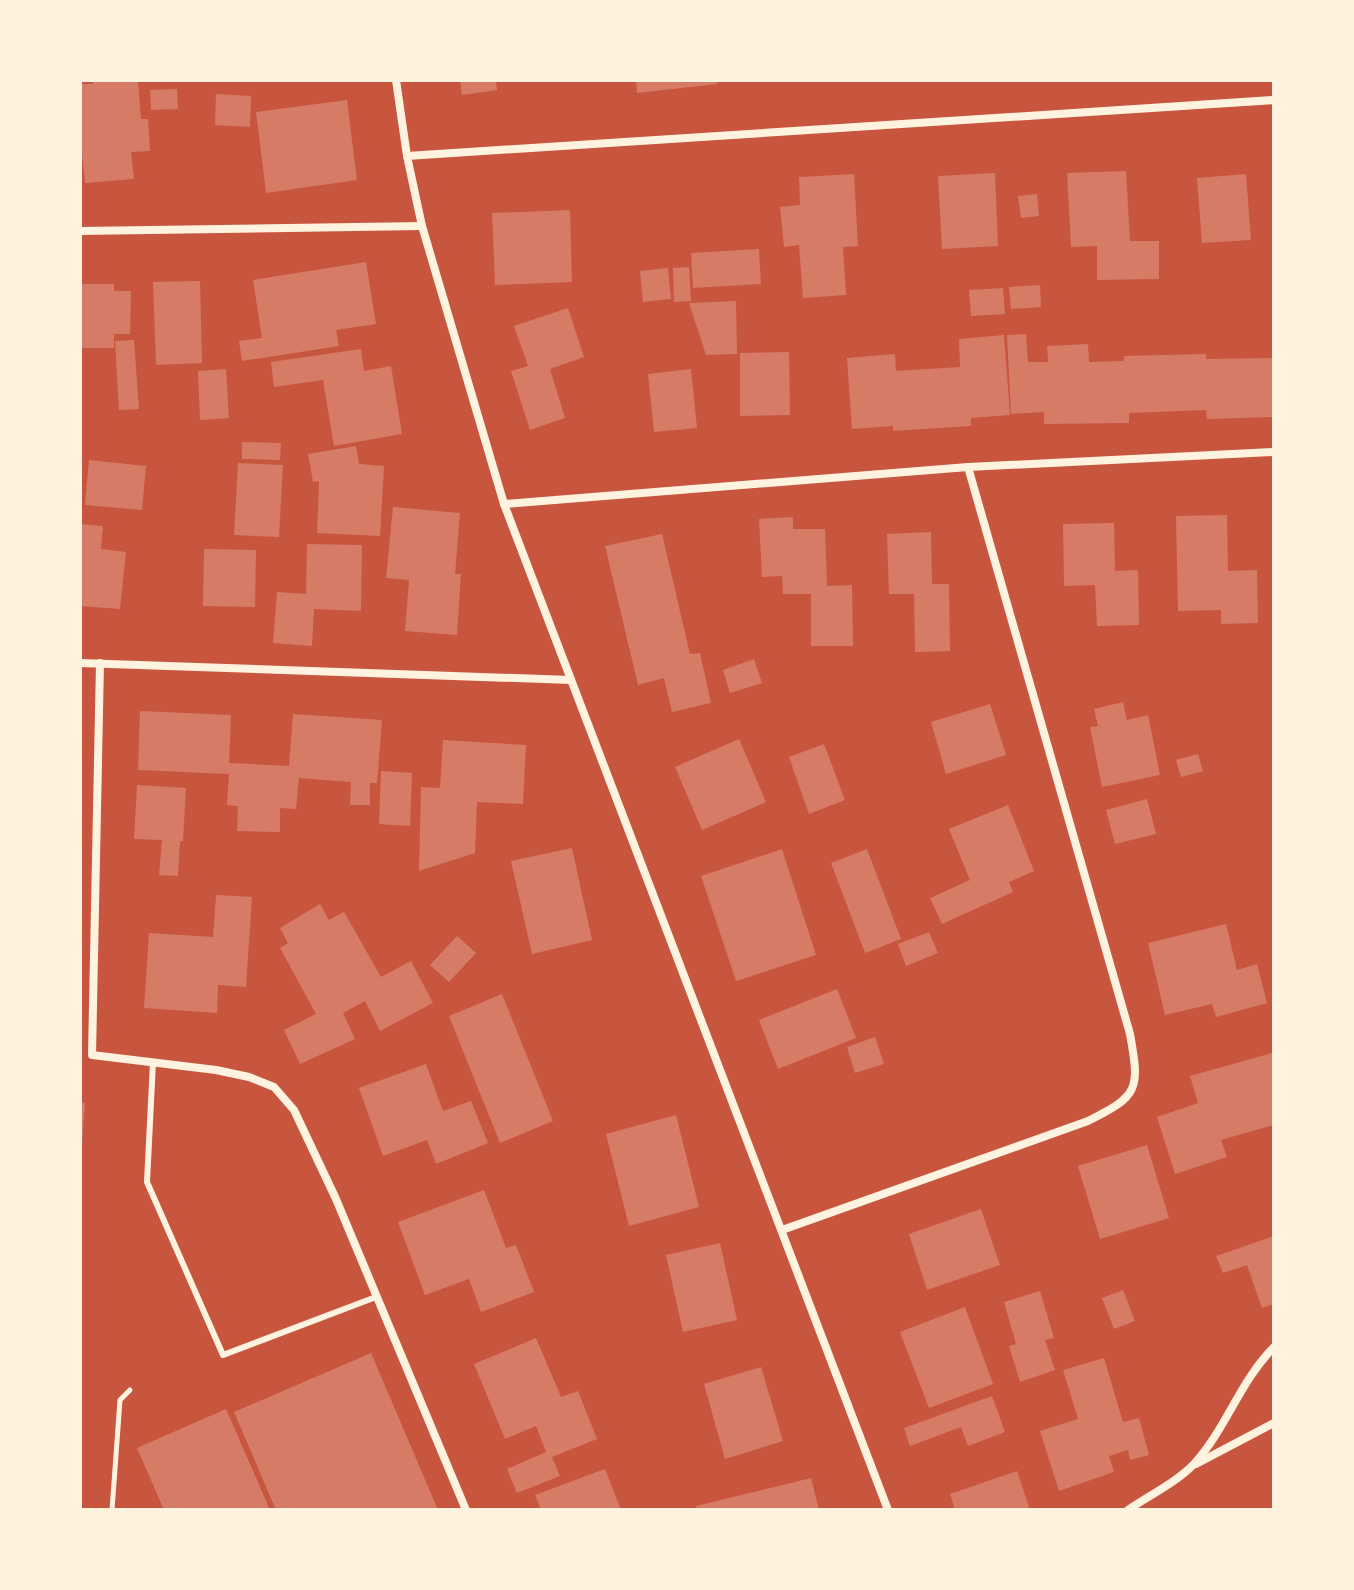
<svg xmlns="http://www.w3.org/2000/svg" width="1354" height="1590" font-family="Raleway,sans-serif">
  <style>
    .building { fill: #d67c66 }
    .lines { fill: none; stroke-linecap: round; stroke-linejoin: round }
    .path { stroke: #fff3e0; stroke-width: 5 }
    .service { stroke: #fff3e0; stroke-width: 6 }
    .minor { stroke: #fff3e0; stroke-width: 8 }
  </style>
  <rect width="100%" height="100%" fill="#c8553d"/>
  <g class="building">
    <polygon points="93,80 138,81 141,119 148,119 150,151 131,152 134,179 85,183 80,137 80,84 93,84"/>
    <polygon points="460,80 496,80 497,90 462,95"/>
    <polygon points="636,80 716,80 717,84 637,93"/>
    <polygon points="177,89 178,109 151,110 150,90"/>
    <polygon points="216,94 251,96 250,127 215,125"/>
    <polygon points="347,100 357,180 266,193 256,112"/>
    <polygon points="1126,171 1130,241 1159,241 1159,279 1097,280 1097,246 1071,247 1067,173"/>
    <polygon points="995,173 998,246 942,249 938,176"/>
    <polygon points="854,174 858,246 843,247 846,295 803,298 799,245 784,247 780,207 800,205 799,177"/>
    <polygon points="1246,174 1251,240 1202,243 1197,178"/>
    <polygon points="1037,194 1039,216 1021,218 1018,196"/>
    <polygon points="570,210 572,282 495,285 492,213"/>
    <polygon points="759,249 761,284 693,288 691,253"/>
    <polygon points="366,262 376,324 336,330 339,346 242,361 239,341 262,338 253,280"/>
    <polygon points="689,267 691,301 674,302 673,268"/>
    <polygon points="668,268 671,299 643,302 640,271"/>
    <polygon points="200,281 202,363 156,365 153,282"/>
    <polygon points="80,284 114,284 114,291 131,291 130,334 114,334 114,348 80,348"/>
    <polygon points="1040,285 1041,307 1011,309 1009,287"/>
    <polygon points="1003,288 1005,314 971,316 969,290"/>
    <polygon points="736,301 737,354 706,355 689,303"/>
    <polygon points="568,308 584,357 550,369 565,418 530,430 511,371 528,366 514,326"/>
    <polygon points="1026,334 1028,362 1048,362 1047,346 1088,344 1089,362 1124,361 1124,356 1206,354 1206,359 1274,358 1274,417 1207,419 1206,410 1129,413 1129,423 1044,424 1044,412 1011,414 1007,335"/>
    <polygon points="1004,335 1010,415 971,418 971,426 893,431 893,426 852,429 847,358 895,354 896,371 960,367 959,339"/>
    <polygon points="134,340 139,409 119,410 115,341"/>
    <polygon points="361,349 364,371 391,366 402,434 334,446 323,380 274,387 271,362"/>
    <polygon points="789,352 790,415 740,416 740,353"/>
    <polygon points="226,369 229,418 200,420 198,371"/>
    <polygon points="691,369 697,428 654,432 648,374"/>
    <polygon points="242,442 281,443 280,460 242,459"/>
    <polygon points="356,446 359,464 384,466 380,536 317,533 319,481 313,482 308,454"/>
    <polygon points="89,460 146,466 142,510 85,505"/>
    <polygon points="238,463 283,465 279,537 234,535"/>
    <polygon points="393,507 460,513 455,574 461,574 457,635 405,631 409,580 386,578"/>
    <polygon points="1227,515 1228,571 1257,570 1258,623 1221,624 1221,610 1178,611 1176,516"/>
    <polygon points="793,517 793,529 825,529 827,586 852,585 853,646 811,646 811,594 783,594 782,576 762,577 759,519"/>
    <polygon points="1114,523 1115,571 1138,570 1139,625 1097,626 1095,585 1064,586 1063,524"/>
    <polygon points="80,524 103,526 101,549 126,552 120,609 80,606"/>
    <polygon points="931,532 932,584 949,584 950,651 915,652 914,594 889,594 887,534"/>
    <polygon points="662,534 690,654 700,653 711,703 672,712 664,678 638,685 605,546"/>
    <polygon points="307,544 362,545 361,611 314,609 312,646 273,643 277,592 306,594"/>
    <polygon points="204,549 256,550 255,607 203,606"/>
    <polygon points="754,659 762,683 730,693 723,670"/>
    <polygon points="1123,702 1127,720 1148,715 1160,775 1102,787 1090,727 1098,726 1094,709"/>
    <polygon points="990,704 1006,755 946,774 931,722"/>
    <polygon points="140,711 231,715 229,763 289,766 293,714 382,720 377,783 370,783 370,805 350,805 351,782 299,778 296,809 280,808 280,832 237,831 238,806 227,805 229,774 138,770"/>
    <polygon points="739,739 766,802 702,830 675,767"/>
    <polygon points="443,740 526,745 523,804 477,802 475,853 419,871 421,787 440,788"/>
    <polygon points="824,744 845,800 809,814 789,757"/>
    <polygon points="1198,754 1203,771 1181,777 1176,760"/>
    <polygon points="381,771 412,773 410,826 379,824"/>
    <polygon points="137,785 186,788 183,841 180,841 178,876 159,875 162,840 134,839"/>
    <polygon points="1147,799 1156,834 1115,844 1106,810"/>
    <polygon points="1008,805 1034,871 1009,882 1013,892 942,924 930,898 970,880 949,829"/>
    <polygon points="572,848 592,940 532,954 511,861"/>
    <polygon points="782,849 816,955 736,981 701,876"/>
    <polygon points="867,849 901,939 865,953 831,863"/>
    <polygon points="216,895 252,897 246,987 218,985 217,1013 144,1008 149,933 213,937"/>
    <polygon points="320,904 329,920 344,912 381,977 411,961 433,1003 380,1031 365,1001 343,1013 355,1039 300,1064 284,1030 316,1014 280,948 288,943 280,928"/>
    <polygon points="1226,924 1237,970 1257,964 1267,1003 1216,1017 1212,1004 1165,1015 1148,943"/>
    <polygon points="929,932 938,953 906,966 898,944"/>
    <polygon points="457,936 476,953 449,982 430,965"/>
    <polygon points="837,989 856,1038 778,1069 759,1020"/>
    <polygon points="502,994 553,1121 500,1143 449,1016"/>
    <polygon points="875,1037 884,1064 855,1073 847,1047"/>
    <polygon points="1272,1053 1274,1125 1221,1140 1227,1157 1175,1174 1157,1117 1198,1103 1190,1076"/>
    <polygon points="426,1064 443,1111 471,1101 488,1143 436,1164 427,1140 383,1156 359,1088"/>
    <polygon points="80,1102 85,1103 82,1147 80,1147"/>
    <polygon points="676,1115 699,1207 629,1226 606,1134"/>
    <polygon points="1147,1145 1169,1218 1100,1239 1078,1166"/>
    <polygon points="484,1190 506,1248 516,1245 534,1292 481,1312 469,1279 425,1295 398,1222"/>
    <polygon points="981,1209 1000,1265 927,1290 909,1234"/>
    <polygon points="1274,1236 1274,1304 1262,1308 1247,1265 1223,1273 1216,1256"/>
    <polygon points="720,1243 737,1320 683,1332 666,1255"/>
    <polygon points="1123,1290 1135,1321 1114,1329 1102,1298"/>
    <polygon points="1040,1291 1054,1338 1045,1340 1055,1370 1020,1382 1009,1346 1016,1344 1004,1302"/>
    <polygon points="965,1307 993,1384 929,1408 900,1332"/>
    <polygon points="536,1338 561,1397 578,1391 597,1439 552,1457 560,1476 517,1493 507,1469 546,1452 536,1426 505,1439 474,1364"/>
    <polygon points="371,1353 438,1510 276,1510 234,1412"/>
    <polygon points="1104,1358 1123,1422 1139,1418 1149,1455 1130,1460 1128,1450 1109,1456 1114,1472 1059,1491 1040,1431 1078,1419 1063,1370"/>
    <polygon points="761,1367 783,1441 725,1459 704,1384"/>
    <polygon points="992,1396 1005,1432 968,1446 961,1427 910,1446 904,1428"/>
    <polygon points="226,1409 270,1510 164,1510 137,1448"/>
    <polygon points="605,1469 621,1510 541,1510 535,1495"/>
    <polygon points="1017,1471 1030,1510 955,1510 950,1494"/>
    <polygon points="811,1478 819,1510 697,1510 696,1506"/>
  </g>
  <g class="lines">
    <polyline class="path" points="112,1510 120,1400 130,1390"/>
    <polyline class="service" points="153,1062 147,1182 223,1355 376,1297"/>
    <g class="minor">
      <polyline points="396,80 407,156 422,226 504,504 888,1510"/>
      <polyline points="407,156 1274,100"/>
      <polyline points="80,231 422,226"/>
      <polyline points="504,504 968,467 1274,452"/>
      <polyline points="80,663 571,680"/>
      <polyline points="100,663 92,1055 216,1070 249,1077 274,1087 294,1110 336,1199 466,1510"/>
      <path d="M782 1230 1088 1121C1139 1096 1140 1089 1130 1034L968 467"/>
      <polyline points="1196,1464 1274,1423"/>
      <path d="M1128 1510C1148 1496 1177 1482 1194 1464 1226 1429 1240 1381 1274 1347"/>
    </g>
  </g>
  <rect width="1354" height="1590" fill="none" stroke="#fff3e0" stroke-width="164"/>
</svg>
